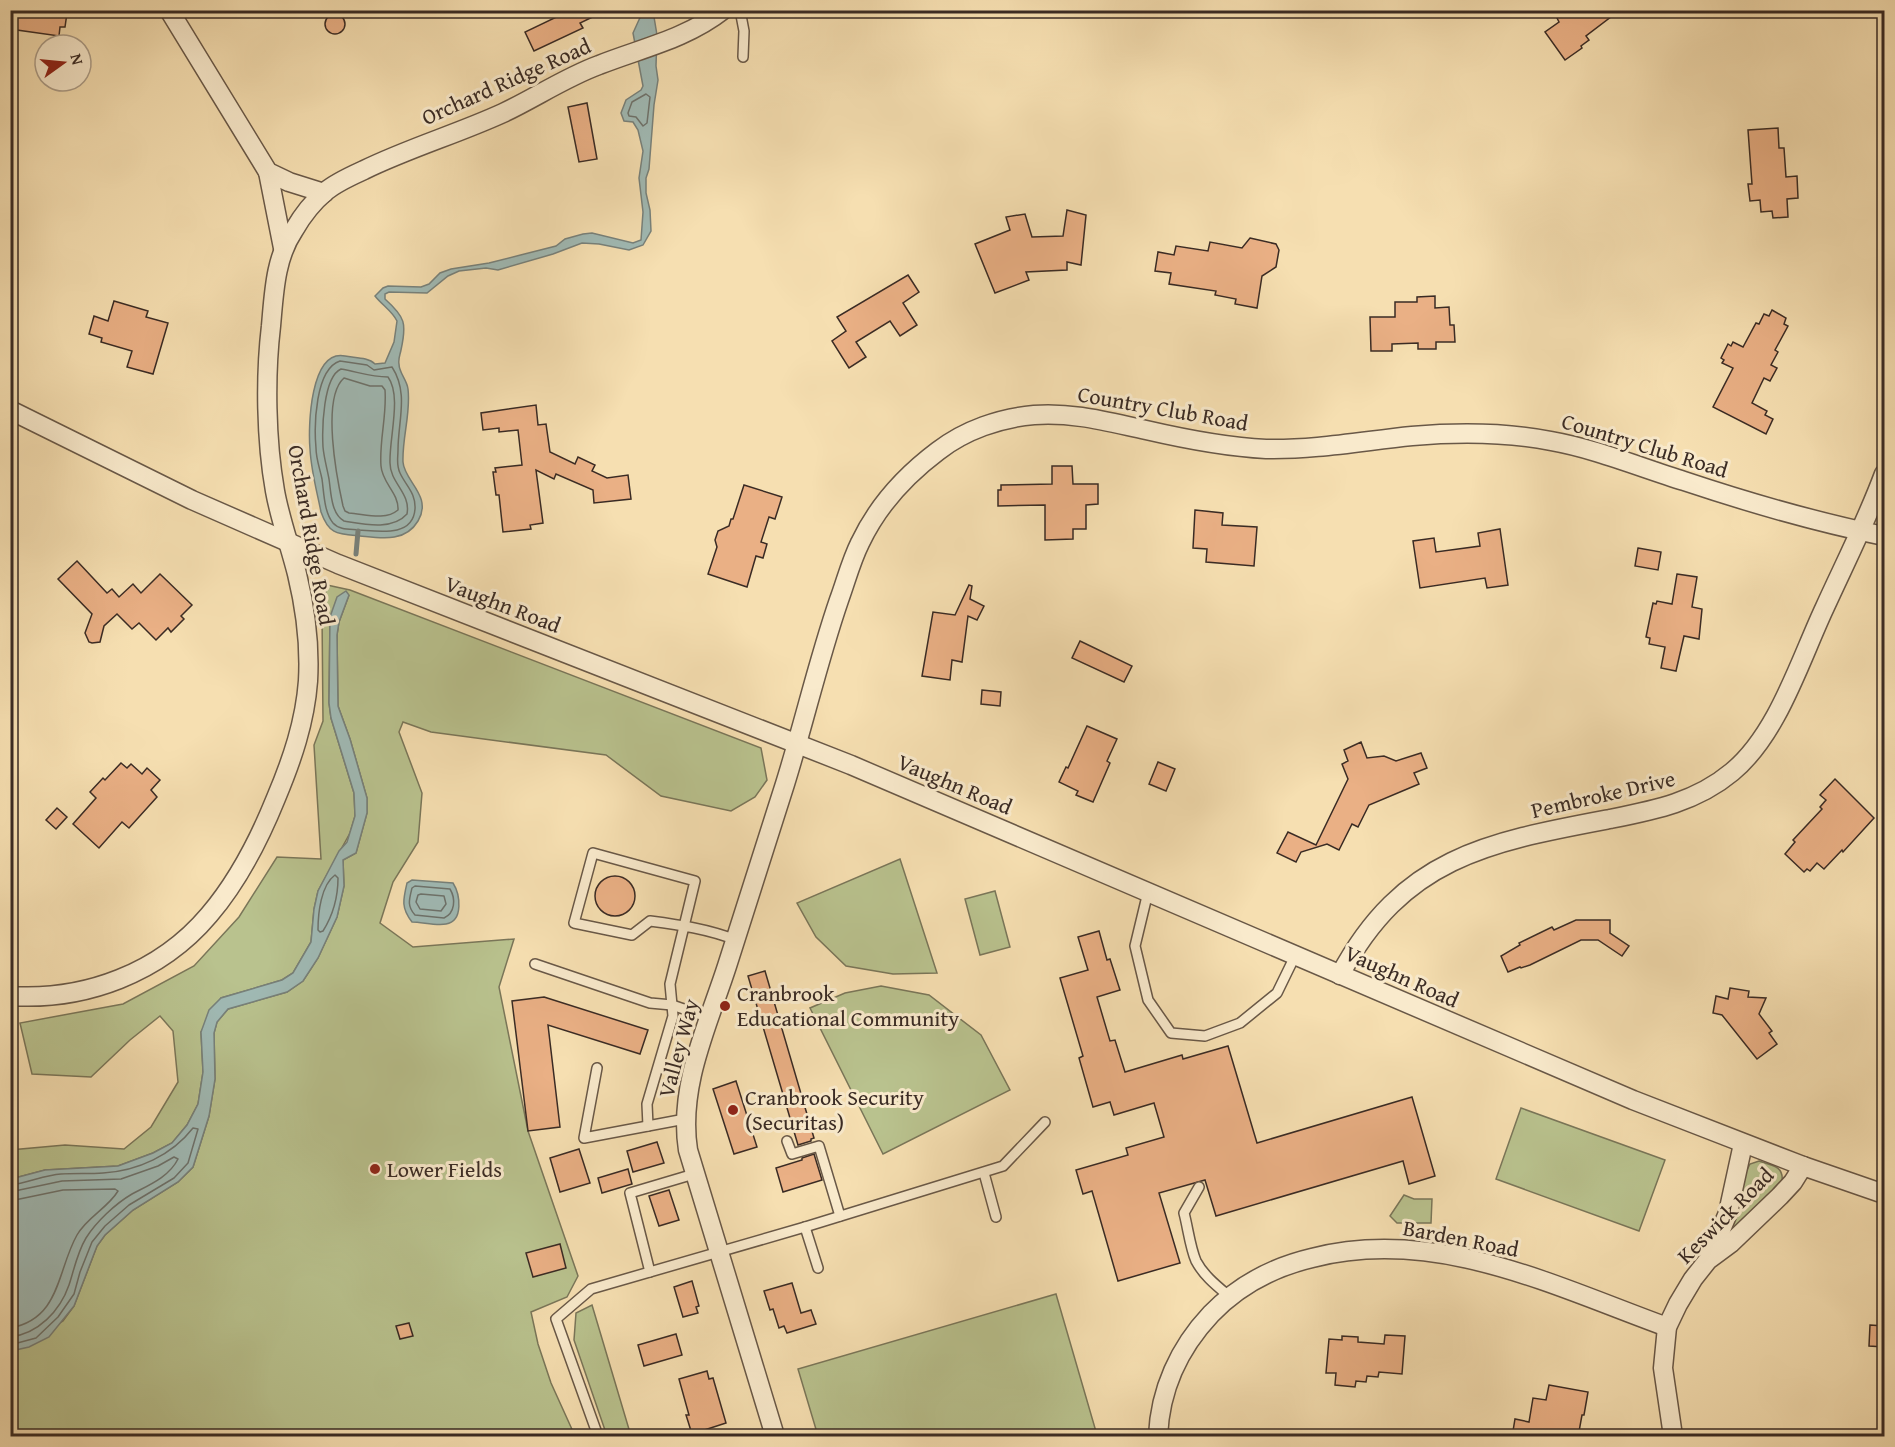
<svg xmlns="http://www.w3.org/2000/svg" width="1895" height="1447" font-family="'Gentium Book Plus',serif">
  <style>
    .green { fill: #b9c28e; stroke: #7a7659; stroke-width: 1.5 }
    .water { fill: #a0bab5; stroke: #77817b; stroke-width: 1.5 }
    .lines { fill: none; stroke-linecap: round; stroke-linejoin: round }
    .shore { stroke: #6d726c; stroke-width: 1.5 }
    .stream { stroke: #77817b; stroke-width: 5 }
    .building { fill: #eab085; stroke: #3a2b24; stroke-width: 1.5 }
    .service-casing { stroke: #695847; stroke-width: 12 }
    .minor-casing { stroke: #695847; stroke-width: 21 }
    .service { stroke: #f9eacc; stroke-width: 9 }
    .minor { stroke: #f9eacc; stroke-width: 18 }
    .poi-dot { fill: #8f2418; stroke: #f9eacc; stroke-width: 2 }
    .labels { text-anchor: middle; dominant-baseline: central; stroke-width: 6; stroke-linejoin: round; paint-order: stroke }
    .street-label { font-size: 22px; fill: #3a2b24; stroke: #f9eacc }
    .poi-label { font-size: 22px; fill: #3a2b24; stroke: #f9eacc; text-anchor: start }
  </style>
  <rect width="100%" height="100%" fill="#f6dfb1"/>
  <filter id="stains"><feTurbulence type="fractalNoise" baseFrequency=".00333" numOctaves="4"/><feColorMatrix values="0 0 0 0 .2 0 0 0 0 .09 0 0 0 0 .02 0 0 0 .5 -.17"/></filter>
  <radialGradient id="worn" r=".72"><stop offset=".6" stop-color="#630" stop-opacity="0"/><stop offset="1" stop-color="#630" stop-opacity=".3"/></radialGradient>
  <g class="green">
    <polygon points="327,585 350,590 761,748 767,780 755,797 731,811 661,796 606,755 431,732 403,722 399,732 422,793 418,842 393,882 380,923 413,947 514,939 499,987 528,1131 578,1276 567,1297 531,1312 538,1344 551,1383 575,1436 11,1436 11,1351 17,1350 63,1321 74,1306 97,1246 105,1235 133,1210 178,1182 193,1167 209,1116 215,1079 214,1033 217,1022 228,1009 287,992 303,981 318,958 337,917 344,886 343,860 356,853 367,813 367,798 350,739 338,706 337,635 339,622 349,595 330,617 329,703 331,718 354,793 355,816 350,833 318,891 314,909 311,942 293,973 282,980 221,998 201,1032 203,1072 198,1104 187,1125 172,1143 153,1153 118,1166 45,1170 11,1179 10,1150 65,1145 124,1149 151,1127 178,1082 173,1031 160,1016 130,1040 91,1077 32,1074 20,1023 123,1004 194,966 239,917 277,857 321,859 314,745 323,721 322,612"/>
    <polygon points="900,859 937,973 893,974 846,966 816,937 797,903"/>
    <polygon points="995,891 1010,947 980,955 965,899"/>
    <polygon points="881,986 929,995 981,1035 1010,1090 883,1154 810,1008 845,993"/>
    <polygon points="1521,1108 1665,1160 1639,1231 1496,1179"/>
    <path d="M1759 1161C1771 1165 1784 1166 1782 1181L1728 1237 1743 1178 1750 1164Z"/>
    <polygon points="1404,1195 1414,1199 1432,1199 1431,1223 1397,1223 1390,1216"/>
    <polygon points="1056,1294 1097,1435 818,1436 798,1369"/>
    <polygon points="592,1305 631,1436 607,1436 574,1340 576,1313"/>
  </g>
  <g class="water">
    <path d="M643 11H653L657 35 656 66 658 80 654 105 649 169 646 178V193L650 210 651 231 643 245 629 250 599 244 582 243 553 254 498 270 486 268 459 271 448 276 427 293 389 292 385 294V299C405 317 407 323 401 350 400 355 398 359 399 364 399 373 407 380 408 389 411 413 402 438 403 462 404 481 433 496 418 521 405 543 380 538 360 536 338 534 329 535 321 512 317 492 311 470 310 449 308 427 310 349 345 356 354 358 368 357 375 364L385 363 394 342 397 321C392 311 382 305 375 296L383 288 388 286 421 287 429 284 440 273 451 269 489 263 556 246 565 239 583 234 592 233 633 243 641 240 643 212 639 178 643 151 638 130 633 122 624 121 621 113 626 100 641 90 643 86 633 33Z"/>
    <polygon points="346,591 349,595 339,622 337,635 338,706 350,739 367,798 367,813 356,853 343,860 344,886 337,917 318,958 303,981 287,992 228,1009 217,1022 214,1033 215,1079 209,1116 193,1167 178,1182 133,1210 105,1235 97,1246 74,1306 49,1337 29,1347 11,1351 11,1179 45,1170 118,1166 153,1153 172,1143 187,1125 198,1104 203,1072 201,1032 209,1010 221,998 282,980 293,973 311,942 314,909 318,891 339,851 347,842 355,816 354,793 331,718 329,703 330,617 337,597"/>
    <path d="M412 880 453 883C460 894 464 921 446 924 436 926 422 922 412 922 401 908 403 900 407 883Z"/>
  </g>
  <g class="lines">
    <g class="shore">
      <polygon points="646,94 650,97 647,123 643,126 636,117 629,116 628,113 632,102"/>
      <path d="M340 361 367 365 374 370 392 367C409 393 398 421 398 450 398 458 396 465 400 473 406 486 416 493 415 509 413 538 377 531 359 530 350 529 339 530 333 523 324 512 324 493 322 479 320 469 316 459 316 448 314 426 315 369 340 361Z"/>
      <path d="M341 369C358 372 371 377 388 377 402 396 389 438 390 463 390 483 411 493 407 514 392 531 363 524 344 521 331 514 331 492 329 479 327 468 324 458 323 447 322 429 323 377 341 369Z"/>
      <path d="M344 378 370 386H382L385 390C387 416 379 441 381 466 382 483 399 493 398 510 385 521 365 514 349 513L345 511 343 506C337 479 321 398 344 378Z"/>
      <path d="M335 875 338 878C338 896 333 915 323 931L320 932 318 930C318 913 321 885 335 875Z"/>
      <path d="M415 886 450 889C456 899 455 913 444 918L415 915C407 906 409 900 412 888Z"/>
      <polygon points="421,894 444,896 446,904 441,911 420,909 416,902 418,895"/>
      <path d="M10 1185C28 1183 44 1175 61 1174 75 1173 89 1174 103 1173 138 1171 172 1155 193 1128L198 1129 188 1163 174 1178 129 1205 105 1226 92 1242 80 1272 74 1294 58 1317 36 1338 10 1345"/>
      <path d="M10 1192 62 1181 121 1179 158 1166 174 1157 178 1159C169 1177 149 1185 132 1194 115 1204 96 1222 86 1238 77 1253 74 1270 69 1285 60 1311 38 1334 10 1337"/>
      <path d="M10 1201 63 1190 115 1189 118 1191C108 1208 87 1217 77 1235 57 1270 61 1319 10 1328"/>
    </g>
    <polyline class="stream" points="356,554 358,531"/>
  </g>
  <g class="building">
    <polygon points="10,10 52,10 67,13 65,27 60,27 59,36 10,29"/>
    <polygon points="571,10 607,10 580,23 583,28 534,51 525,32"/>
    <polygon points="1568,10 1620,10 1586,36 1589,40 1581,46 1582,48 1565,60 1545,32 1559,22 1557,18"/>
    <circle cx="335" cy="24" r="10"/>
    <polygon points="587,103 597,159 579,162 568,107"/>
    <polygon points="1778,128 1779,148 1784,148 1786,177 1797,176 1798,198 1787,199 1788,217 1773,218 1772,211 1761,212 1760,200 1750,201 1748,184 1752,184 1748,130"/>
    <polygon points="1067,210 1086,215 1081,265 1067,262 1067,270 1026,272 1029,280 995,293 975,244 1010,230 1006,217 1025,214 1032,237 1063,236"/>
    <polygon points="1250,238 1276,244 1279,250 1276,267 1262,276 1257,308 1235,304 1236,299 1215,295 1216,291 1169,284 1171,273 1155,271 1158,252 1174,255 1176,246 1208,251 1210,242 1242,248"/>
    <polygon points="908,275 919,292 903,303 917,325 900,336 890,321 856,342 866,357 849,368 832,341 846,331 837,317"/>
    <polygon points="1435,296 1435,308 1449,307 1450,325 1454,325 1455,342 1436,342 1436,349 1418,349 1418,343 1392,344 1392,351 1371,351 1370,317 1395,317 1395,302 1417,302 1417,297"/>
    <polygon points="114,301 148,311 146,317 168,323 153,374 127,367 132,351 101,342 102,338 89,334 94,316 108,321"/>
    <polygon points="1772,310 1786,318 1784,324 1788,326 1775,350 1778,352 1771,365 1777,368 1770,381 1764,378 1752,403 1767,411 1765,415 1773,419 1766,434 1713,407 1733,368 1722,363 1724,360 1721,358 1728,344 1731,346 1733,342 1743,347 1756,323 1759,324 1764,314 1769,316"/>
    <polygon points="536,405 538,425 546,424 550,452 575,464 578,457 595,465 592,471 607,478 628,475 631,499 594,503 593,490 556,474 554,479 536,470 543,523 530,525 531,529 503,532 499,495 496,495 493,472 496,472 495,468 522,465 518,430 499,432 499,428 483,430 481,413"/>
    <polygon points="1052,466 1072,466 1073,484 1098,484 1098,504 1086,505 1086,529 1073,529 1073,539 1045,540 1045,505 998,506 998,490 1001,490 1001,485 1052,484"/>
    <polygon points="744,485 782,497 775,519 769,517 761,542 767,544 763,558 756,556 747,587 708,574 717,547 715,540 718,531 729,526 731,519 733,519"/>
    <polygon points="1195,510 1223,513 1222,525 1257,527 1254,566 1206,562 1207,549 1193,548"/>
    <polygon points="1500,529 1508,585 1487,588 1485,578 1420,588 1413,541 1434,538 1436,552 1480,546 1478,533"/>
    <polygon points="1638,548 1661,552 1658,570 1635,566"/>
    <polygon points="77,561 107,593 112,589 119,597 133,584 141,593 160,574 192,605 181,616 184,619 171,632 168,628 156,640 139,623 132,629 117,614 104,626 100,642 92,643 89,642 85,633 92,614 58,579"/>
    <polygon points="1677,574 1697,577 1692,607 1702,609 1699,639 1684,636 1676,671 1661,668 1665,647 1649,644 1650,638 1646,637 1653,603 1656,604 1657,601 1672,604"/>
    <polygon points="969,585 972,586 970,599 984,606 977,620 968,616 962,662 952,660 950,680 922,676 933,612 955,615"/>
    <polygon points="1080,641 1132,666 1124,682 1072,658"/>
    <polygon points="982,690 1001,692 1000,706 981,704"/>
    <polygon points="1087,726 1117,739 1107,761 1110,763 1093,802 1076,795 1078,791 1059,782 1066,767 1068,768"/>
    <polygon points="1361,742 1367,758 1384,756 1396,761 1421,753 1427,768 1414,773 1419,784 1369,805 1358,827 1352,824 1339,850 1327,844 1301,852 1296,862 1277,853 1288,832 1316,845 1348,779 1342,764 1348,761 1344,750"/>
    <polygon points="1158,762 1175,769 1166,791 1149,784"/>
    <polygon points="121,763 127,768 131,764 142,774 147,768 160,780 151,790 157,797 129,828 122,822 99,848 73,824 96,798 90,792 103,778 105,780"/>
    <polygon points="1835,779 1874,818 1843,852 1842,850 1824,869 1817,863 1810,871 1807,869 1804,872 1785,854 1795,842 1793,840 1822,809 1820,807 1826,800 1820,795"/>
    <polygon points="57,808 67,817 56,829 46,820"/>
    <circle cx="615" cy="896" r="20"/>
    <polygon points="1576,920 1610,920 1610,933 1629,946 1622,956 1598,940 1581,940 1530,965 1521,968 1520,967 1508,972 1501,956 1520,945 1519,943 1552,927 1554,930"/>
    <polygon points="1099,931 1107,960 1110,959 1120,990 1097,997 1110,1041 1115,1040 1125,1072 1182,1055 1183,1059 1228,1046 1257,1143 1412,1097 1435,1176 1409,1184 1403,1161 1216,1216 1205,1180 1159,1193 1180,1263 1118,1281 1092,1191 1083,1194 1076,1170 1128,1155 1126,1148 1164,1137 1154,1103 1114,1115 1110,1102 1093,1107 1079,1058 1083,1056 1060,978 1088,970 1078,937"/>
    <polygon points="765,971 814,1138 811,1139 811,1141 798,1145 748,976"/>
    <polygon points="1730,988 1749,991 1748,997 1766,998 1759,1014 1772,1031 1769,1033 1777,1044 1757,1059 1722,1015 1713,1013 1716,996 1728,999"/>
    <polygon points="544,997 648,1030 640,1054 548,1025 560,1127 528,1131 512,1001"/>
    <polygon points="736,1081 757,1147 734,1154 713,1089"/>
    <polygon points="657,1142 664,1163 633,1172 627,1151"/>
    <polygon points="579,1149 590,1183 560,1192 550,1158"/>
    <polygon points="814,1154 822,1180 783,1192 776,1168 802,1160 802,1158"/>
    <polygon points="628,1169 632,1184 602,1193 598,1178"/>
    <polygon points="669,1190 679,1220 659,1226 649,1196"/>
    <polygon points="560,1244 566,1268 533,1277 526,1253"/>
    <polygon points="692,1281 699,1306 696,1307 698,1313 683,1317 674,1287"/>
    <polygon points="792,1283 801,1313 811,1310 816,1324 787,1333 784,1326 779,1328 773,1309 770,1310 764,1291"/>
    <polygon points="409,1323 413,1336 400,1339 396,1326"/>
    <polygon points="1870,1325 1884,1326 1884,1347 1869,1346"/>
    <polygon points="676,1334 682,1355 644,1366 638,1345"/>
    <polygon points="1385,1335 1405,1336 1402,1374 1379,1372 1378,1377 1367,1376 1366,1382 1356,1381 1355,1387 1335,1385 1336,1373 1326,1373 1329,1339 1342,1340 1342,1336 1358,1337 1358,1342 1384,1344"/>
    <polygon points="707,1371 709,1379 713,1378 726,1423 692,1434 686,1415 689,1415 679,1379"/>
    <polygon points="1549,1385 1588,1392 1584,1415 1582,1415 1578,1437 1512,1437 1515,1419 1529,1422 1533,1398 1546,1400"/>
  </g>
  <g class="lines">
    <defs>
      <g id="service">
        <polyline points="740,10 744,31 743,57"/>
        <polyline points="1148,892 1135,946 1148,1000 1171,1033 1205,1036 1240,1023 1277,993 1295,956"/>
        <polyline points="535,964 650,1003 672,1005 710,1018"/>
        <polyline points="597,1068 584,1138 685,1119"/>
        <path d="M648 1126 647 1104 673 1016 670 984 695 881 593 853 574 923 632 935 650 921C680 925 708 929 736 940"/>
        <polyline points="787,1141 792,1154 819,1146 840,1216"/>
        <polyline points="984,1173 996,1217"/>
        <path d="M1199 1187 1184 1213C1188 1228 1190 1247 1196 1261 1204 1276 1217 1286 1230 1297"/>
        <polyline points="805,1227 818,1268"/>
        <polyline points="650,1272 630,1193 694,1174"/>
        <polyline points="598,1436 556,1319 591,1289 805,1227 1003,1166 1045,1122"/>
      </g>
      <g id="minor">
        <polyline points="169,10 268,172 289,182 324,193"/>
        <polyline points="268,172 283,248"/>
        <polyline points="10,410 192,500 338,564 851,765 1633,1100 1803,1166 1884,1194"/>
        <path d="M1340 975C1403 857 1488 842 1610 819 1655 810 1696 802 1732 772 1778 734 1800 660 1825 607 1845 563 1867 520 1884 474"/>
        <path d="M10 996C85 1001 160 973 209 915 239 880 259 840 276 798 292 760 305 722 308 681 310 646 305 607 297 574 290 546 280 519 275 491 266 440 265 377 271 326 274 293 275 258 294 230 302 216 314 201 326 191 337 182 351 176 364 170 409 148 457 134 503 113 535 98 566 77 599 65 642 48 686 39 723 10"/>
        <polyline points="1710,1256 1728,1213 1743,1144"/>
        <path d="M775 1436 688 1150C678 1086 708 1025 727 966 747 905 766 844 785 784 804 723 818 661 839 600 846 581 851 561 860 543 877 507 906 475 938 451 965 430 1000 418 1034 415 1073 412 1108 422 1146 430 1185 439 1225 447 1266 449 1315 450 1363 441 1412 436 1459 432 1505 432 1551 441 1596 449 1639 467 1684 481 1750 503 1816 522 1884 536"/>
        <path d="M1158 1436C1160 1390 1179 1348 1211 1314 1238 1286 1274 1267 1312 1258 1435 1226 1554 1286 1667 1327"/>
        <polyline points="1673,1436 1663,1368 1667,1327 1678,1304 1693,1279 1708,1260 1731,1243 1780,1196 1793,1182 1803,1166"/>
      </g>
    </defs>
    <use href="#service" class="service-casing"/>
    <use href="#minor" class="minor-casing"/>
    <use href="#service" class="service"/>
    <use href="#minor" class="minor"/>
  </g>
  <g class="poi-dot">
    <circle cx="725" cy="1006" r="6"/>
    <circle cx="733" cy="1110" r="6"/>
    <circle cx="375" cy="1169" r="6"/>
  </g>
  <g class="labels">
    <g class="street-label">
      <text transform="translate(506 81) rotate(-24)">Orchard Ridge Road</text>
      <text transform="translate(1163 408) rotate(10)">Country Club Road</text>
      <text transform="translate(1645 445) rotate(17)">Country Club Road</text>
      <text transform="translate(312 535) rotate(80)">Orchard Ridge Road</text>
      <text transform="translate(503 604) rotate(21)">Vaughn Road</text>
      <text transform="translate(955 784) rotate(23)">Vaughn Road</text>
      <text transform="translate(1603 794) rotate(-13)">Pembroke Drive</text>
      <text transform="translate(1402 976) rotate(24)">Vaughn Road</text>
      <text transform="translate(678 1048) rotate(-75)">Valley Way</text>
      <text transform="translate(1725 1215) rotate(-45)">Keswick Road</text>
      <text transform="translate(1461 1238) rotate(11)">Barden Road</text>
    </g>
    <g class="poi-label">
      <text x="737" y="993">Cranbrook<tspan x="737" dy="25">Educational Community</tspan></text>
      <text x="745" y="1097">Cranbrook Security<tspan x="745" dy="25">(Securitas)</tspan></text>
      <text x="387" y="1169">Lower Fields</text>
    </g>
  </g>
  <rect width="1895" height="1447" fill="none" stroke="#f6dfb1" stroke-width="36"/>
  <rect x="12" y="12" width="1871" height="1423" fill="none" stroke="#3a2b24" stroke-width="3"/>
  <rect x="18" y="18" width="1859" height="1411" fill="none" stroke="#3a2b24" stroke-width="1.5"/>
  <g transform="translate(63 63) rotate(75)"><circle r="28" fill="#f9eacc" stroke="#ad9e89" stroke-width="1.5"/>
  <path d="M0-4.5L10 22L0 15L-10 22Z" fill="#8f2418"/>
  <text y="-9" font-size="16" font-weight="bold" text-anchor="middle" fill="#3a2b24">N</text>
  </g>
  <rect width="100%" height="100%" filter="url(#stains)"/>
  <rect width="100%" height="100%" fill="url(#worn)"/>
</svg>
